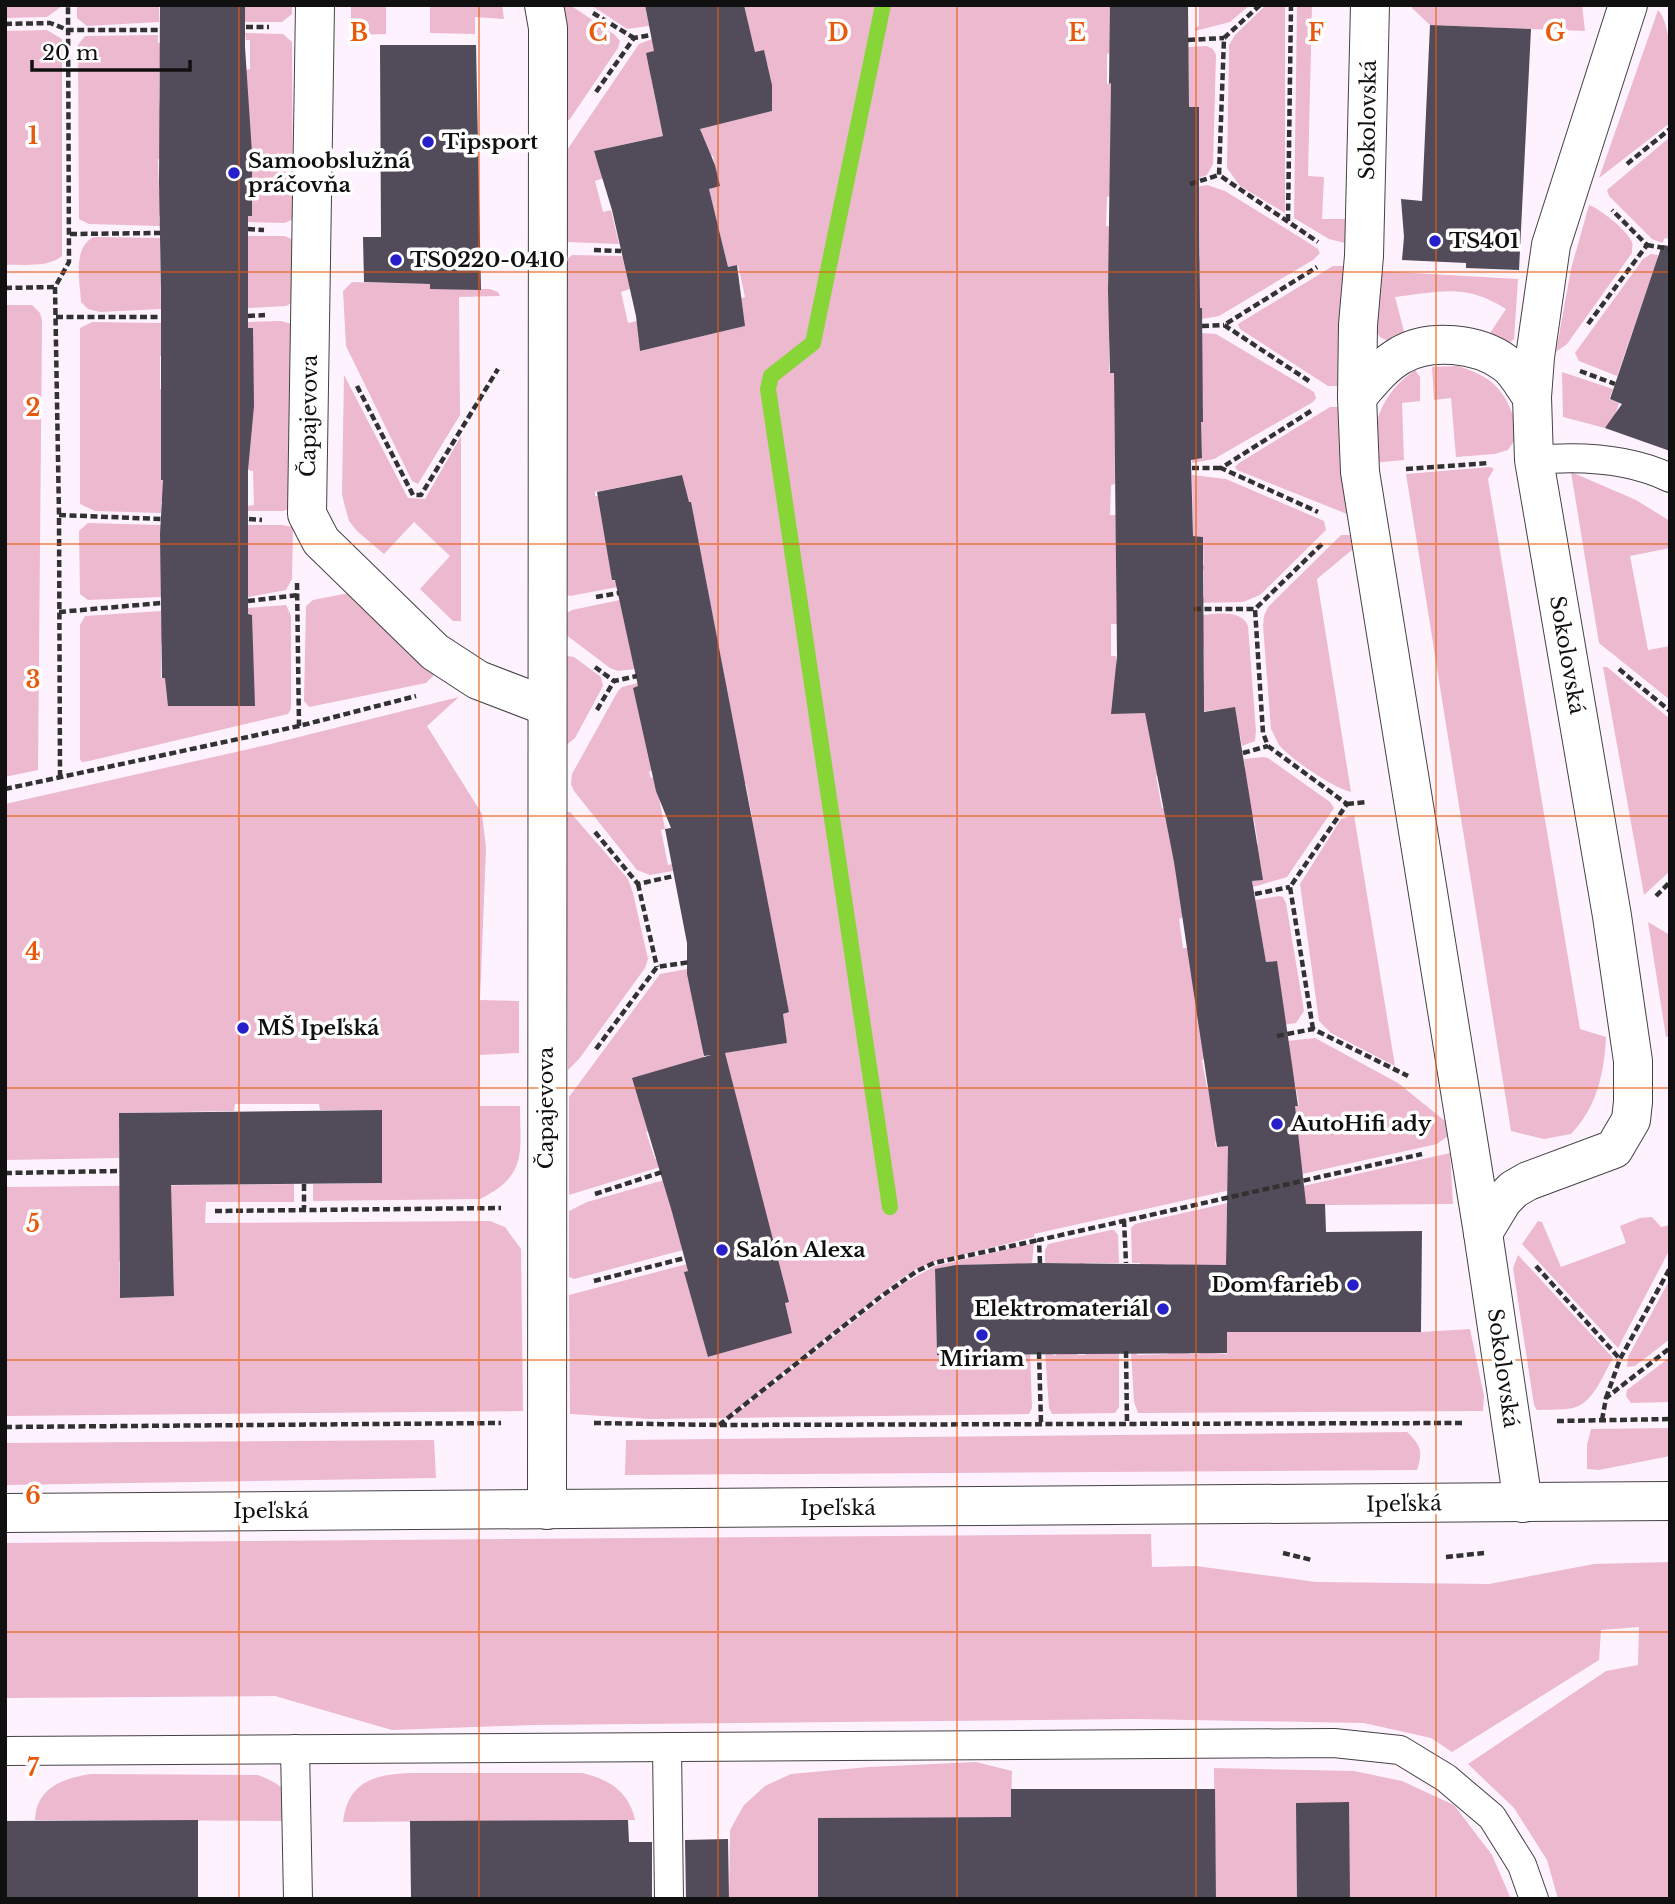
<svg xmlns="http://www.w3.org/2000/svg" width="1675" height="1904" font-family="'Libre Baskerville',serif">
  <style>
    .green { fill: #ecb9cf; fill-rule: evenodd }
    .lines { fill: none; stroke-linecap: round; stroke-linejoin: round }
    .stream { stroke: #87d537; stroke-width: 16 }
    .building { fill: #524b59 }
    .service-casing { stroke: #434343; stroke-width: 30 }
    .minor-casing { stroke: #434343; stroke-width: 40 }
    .tertiary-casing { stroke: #434343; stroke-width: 40 }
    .path { stroke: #323232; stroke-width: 4.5; stroke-dasharray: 7 3.5; stroke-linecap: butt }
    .service { stroke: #fff; stroke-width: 28 }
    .minor { stroke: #fff; stroke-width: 38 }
    .tertiary { stroke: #fff; stroke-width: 38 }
    .grid { fill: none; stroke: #e8590c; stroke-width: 2; stroke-opacity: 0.55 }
    .poi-dot { fill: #271fc9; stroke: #fff; stroke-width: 2.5 }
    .labels { text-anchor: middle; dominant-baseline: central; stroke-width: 7; stroke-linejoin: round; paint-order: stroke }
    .street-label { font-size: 21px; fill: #101010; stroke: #fff }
    .poi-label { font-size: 21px; font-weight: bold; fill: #101010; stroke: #fff; text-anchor: start }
    .grid-label { font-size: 23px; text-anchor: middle; font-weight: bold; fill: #e8590c; stroke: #fff; stroke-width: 7; stroke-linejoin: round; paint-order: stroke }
  </style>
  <rect width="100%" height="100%" fill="#fef2ff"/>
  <g class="green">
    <polygon points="5,5 62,5 62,6 47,17 5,18"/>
    <polygon points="77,5 159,5 159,22 87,26 77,18"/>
    <polygon points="245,5 292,5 292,14 282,22 245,22"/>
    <polygon points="351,5 386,5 386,34 351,35"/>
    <polygon points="430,5 502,5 504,19 475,17 475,34 430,33"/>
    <polygon points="570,5 615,35 620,41 618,48 570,119 564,124 562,6"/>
    <polygon points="591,5 645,5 649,26 627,29"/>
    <path d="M744 5H1110V53L1107 54V84L1111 83 1110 196 1107 197 1106 226 1111 227 1108 284 1113 339 1109 340V372L1114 373 1115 484 1111 485 1110 515H1116L1117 624H1111V656H1116L1117 708 1204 682V650L1193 616C1210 615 1241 607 1248 626L1256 731 1255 741 1242 746 1240 735 1230 738V708L1198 712 1160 774 1156 776 1162 808H1167L1185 916 1179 919 1183 948H1188L1206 1058 1202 1060 1207 1088H1212L1219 1141 1215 1142 1216 1147 1298 1135 1288 1107 1299 1105 1293 1072 1278 1042 1315 1038 1398 1083 1445 1121 1448 1136 1437 1144 1034 1234V1237L933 1262 916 1269 895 1283 726 1418 650 1419 570 1414 569 1295 687 1264 689 1270 685 1272 709 1357 792 1332 791 1329 786 1330 719 1054 787 1043 780 1015 789 1012 756 842 743 819 752 817 746 784 736 786 724 675 702 560 682 504V475L595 492V496H600L612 580 616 581 618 587 570 596 565 594 566 260 572 255 622 256 630 289 621 292 628 323 637 321 640 351 745 326 735 300 745 297 738 265 728 267 709 189 719 185 713 156 703 157 698 133 701 132 700 129 772 111V107L767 108 762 83 771 80 764 51 755 52Z"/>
    <polygon points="1199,5 1250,5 1230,22 1195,31 1195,28 1199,26"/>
    <polygon points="1266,5 1285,5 1285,213 1240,186 1227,168 1229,45 1235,35"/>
    <polygon points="1297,5 1312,5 1308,176 1324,177 1322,219 1346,219 1345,243 1329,239 1294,218"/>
    <polygon points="1412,5 1582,5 1585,31 1430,25 1412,8"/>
    <path d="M1658 10C1675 27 1670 96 1670 123L1599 178Z"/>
    <path d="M47 30 62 39V256C48 268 23 264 5 265V31Z"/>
    <polygon points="245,33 283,34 292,42 293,219 285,223 248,222 247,216 252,216 246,70 250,69 250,40 246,40"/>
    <polygon points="158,35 158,43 169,43 159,69 159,101 168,158 158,159 159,191 169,216 159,216 160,226 89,224 79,219 78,45 85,36"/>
    <polygon points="652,39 660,75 651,77 657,108 671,134 594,151 595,156 598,155 604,178 595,181 603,212 611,210 619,244 566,242 565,153 639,44"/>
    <polygon points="1207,46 1213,49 1216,55 1213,164 1207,175 1190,181 1188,47"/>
    <polygon points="1670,137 1670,239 1665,238 1662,243 1652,239 1609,196 1607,190"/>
    <polygon points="1207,185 1225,191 1309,243 1318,249 1320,253 1313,260 1219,316 1202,319 1191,308 1200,255 1199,223 1191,222 1190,188"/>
    <path d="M1589 205C1599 208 1628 231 1632 242 1633 246 1632 248 1632 253L1567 344 1556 352 1571 269Z"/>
    <polygon points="248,236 285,236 293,240 293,302 286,306 248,308"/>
    <path d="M94 237 160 238 161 309 100 312 88 309 81 302C80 282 72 247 94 237Z"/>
    <polygon points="1651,254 1658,255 1657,261 1617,376 1579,361 1575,353 1643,259"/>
    <polygon points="1333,266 1345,266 1342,386 1328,386 1240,329 1238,324"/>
    <path d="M1379 271 1518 279 1514 339 1505 347 1488 336 1506 309C1465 283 1440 292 1395 297L1405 335 1390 342 1380 337 1376 331Z"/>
    <polygon points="352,282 430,284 430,289 490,289 498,292 500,296 459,297 460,415 418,484 412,481 346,346 343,291"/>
    <polygon points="5,305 32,305 40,313 42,321 38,770 5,777"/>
    <polygon points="281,321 292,324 292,508 283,511 248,511 248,506 254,505 253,471 248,470 248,419 253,328 248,328 248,322"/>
    <polygon points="92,322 161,323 161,333 171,333 172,356 160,356 160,389 172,390 161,443 161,479 170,480 170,501 161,501 161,513 95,511 80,504 80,328"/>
    <polygon points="1202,333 1216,334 1314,392 1316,398 1313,402 1214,459 1192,463 1192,456 1202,457 1201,429 1192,422 1203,421 1203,396 1194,395"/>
    <path d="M1458 366C1499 379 1507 394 1519 434L1508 450 1495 454 1456 457 1451 398 1434 400 1432 367Z"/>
    <path d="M1415 370 1420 377V401L1402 403 1404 460 1373 463C1371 423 1382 393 1415 370Z"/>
    <polygon points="1562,372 1613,389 1609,399 1619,403 1612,425 1608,425 1605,428 1563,417"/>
    <polygon points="344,375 408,498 425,499 461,436 461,621 453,621 420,589 450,556 414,522 384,554 357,531 349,521 345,507 342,494"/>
    <polygon points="1330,407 1342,407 1347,514 1237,470 1235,467 1239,463"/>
    <path d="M1490 467 1494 469 1488 479 1580 1029 1606 1037C1604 1074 1597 1107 1571 1134L1544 1139 1511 1131 1406 474Z"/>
    <polygon points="1571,472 1636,500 1670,521 1670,548 1630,556 1648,650 1670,646 1670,700 1599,643"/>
    <polygon points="1192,475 1226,479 1324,521 1326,530 1260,595 1243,602 1193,603 1194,598 1204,597 1204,570 1193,570 1204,565 1203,537 1193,536"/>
    <polygon points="88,523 161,525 161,597 88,600 80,594 79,531"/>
    <polygon points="248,525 282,525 293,527 292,579 286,590 248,597"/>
    <path d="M1341 535H1350L1353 549 1317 579 1351 792C1333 788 1291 759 1279 745 1276 740 1274 734 1271 729L1263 626 1264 616 1268 607Z"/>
    <polygon points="349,593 434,675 426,683 309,707 304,701 306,606 313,600"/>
    <polygon points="620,600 635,669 618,671 610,668 565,634 565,614 572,610"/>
    <polygon points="286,605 291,616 291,709 288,714 89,761 82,762 80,759 80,625 85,616 161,611 161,622 171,622 171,642 161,643 161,678 172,678 169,706 253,706 252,615 248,614 248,608"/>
    <polygon points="568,656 574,657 601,677 603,686 575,738 564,747 564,657"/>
    <polygon points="1603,667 1607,667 1670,719 1670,871 1644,895"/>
    <polygon points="638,683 639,686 633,688 654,769 649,772 651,778 655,777 665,829 661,830 668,865 672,864 673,871 650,875 637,870 574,791 571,784 572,774 618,691 622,687"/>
    <path d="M459 697 427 726 482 814 486 848 480 1000 519 1001V1053L480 1055V1106H520C520 1153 528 1175 480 1199L313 1201V1184L382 1183V1110H320L319 1104H235L234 1111 119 1113V1158L5 1160V804L271 744Z"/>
    <polygon points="1263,757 1268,758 1330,802 1334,808 1287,877 1253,887 1252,881 1262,880 1248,847 1258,844 1254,819 1242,821 1234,770 1245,768 1244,759"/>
    <polygon points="566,812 570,812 628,879 633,893 648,959 645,968 579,1059 568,1070"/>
    <polygon points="1354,815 1395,1066 1331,1033 1319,1021 1300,884 1341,819"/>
    <polygon points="1279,896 1283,897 1286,903 1304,1011 1296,1023 1276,1026 1277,961 1266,962 1255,900"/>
    <polygon points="1648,922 1670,935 1669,1036 1666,1037"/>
    <polygon points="687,969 707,1052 703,1054 704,1057 651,1130 646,1132 655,1159 658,1158 660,1167 569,1195 569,1097 660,974"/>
    <polygon points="1450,1153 1453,1204 1227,1206 1226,1268 1165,1264 1140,1273 1140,1263 1132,1263 1131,1228 1135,1224"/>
    <polygon points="664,1180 683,1250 574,1279 569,1277 569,1211 587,1202"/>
    <path d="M294 1184V1202H206L205 1223 490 1221 505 1227 521 1249 523 1411 5 1416V1187ZM173 1260 174 1296 120 1298 119 1261Z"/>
    <polygon points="1652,1217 1661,1227 1670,1225 1670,1249 1618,1348 1522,1244 1538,1221 1542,1222 1561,1267 1626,1243 1620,1226 1640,1218"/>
    <polygon points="1111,1230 1114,1230 1118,1235 1119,1263 1084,1263 1084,1274 1079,1263 1045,1263 1045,1250 1048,1244"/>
    <polygon points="1034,1243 1032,1263 1021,1263 1021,1272 998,1264 966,1265 965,1272 935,1270 937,1355 963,1352 964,1356 970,1355 970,1352 993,1351 993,1356 1025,1356 1026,1351 1030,1351 1032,1408 1029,1414 731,1418 899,1286 935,1266"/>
    <path d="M1518 1255 1613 1358C1604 1373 1594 1401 1576 1407 1564 1411 1549 1409 1537 1410L1534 1405 1513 1268Z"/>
    <polygon points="1670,1279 1670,1339 1635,1366 1627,1367 1628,1357"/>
    <polygon points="1470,1329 1484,1396 1483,1411 1138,1413 1134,1402 1131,1351 1136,1351 1137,1355 1168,1354 1170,1351 1190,1352 1190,1354 1199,1354 1200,1352 1227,1354 1227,1332 1421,1332"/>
    <polygon points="1086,1350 1108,1354 1119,1351 1119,1407 1115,1413 1052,1414 1049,1408 1045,1351 1056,1356 1056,1351 1078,1351 1078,1355 1085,1355"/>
    <polygon points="1670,1357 1670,1402 1631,1403 1626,1396 1627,1390"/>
    <polygon points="1670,1428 1670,1456 1599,1470 1587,1469 1587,1445 1591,1429"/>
    <path d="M1407 1432C1421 1445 1423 1452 1417 1470L625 1475 626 1440Z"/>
    <polygon points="434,1440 436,1478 5,1485 5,1443"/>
    <polygon points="1151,1534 1152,1567 1196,1566 1316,1582 1489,1584 1594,1564 1670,1562 1670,1899 1558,1899 1547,1860 1514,1808 1468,1764 1606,1671 1638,1665 1639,1627 1601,1630 1599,1660 1452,1752 1431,1738 1364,1723 1136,1719 533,1725 392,1730 275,1696 5,1698 5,1543"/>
    <polygon points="976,1762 1012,1771 1011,1817 818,1818 818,1899 729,1899 730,1830 744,1805 765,1786 791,1774 869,1767"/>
    <polygon points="1214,1768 1354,1771 1402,1781 1454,1805 1492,1855 1511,1899 1216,1899"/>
    <path d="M414 1773H582C609 1779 629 1792 635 1820L343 1822C348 1779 378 1774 414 1773Z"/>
    <path d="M91 1774 258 1775C286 1786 289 1792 293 1821L35 1820C36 1788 63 1778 91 1774Z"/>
  </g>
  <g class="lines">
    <polyline class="stream" points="883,5 813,343 771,376 768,389 890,1207"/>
  </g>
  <g class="building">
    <polygon points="160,5 245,5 245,47 252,153 252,216 248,216 248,328 253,328 254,406 248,470 248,614 252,615 255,706 168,706 165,678 162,678 160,534 163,480 161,480 161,292 159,182"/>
    <polygon points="645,5 744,5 755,52 764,50 772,85 772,111 700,129 715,165 720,186 709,189 728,267 737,265 745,326 640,351 636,316 612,210 594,151 663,136 646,53 654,51"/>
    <polygon points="1110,5 1188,5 1189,107 1199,107 1199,222 1200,308 1202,308 1203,422 1201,422 1202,458 1191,460 1193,536 1203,537 1204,712 1235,707 1263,880 1252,881 1266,962 1277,961 1298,1106 1295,1106 1306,1204 1325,1204 1326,1232 1422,1231 1421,1332 1227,1332 1227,1353 937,1355 935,1269 956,1265 1040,1263 1226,1265 1228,1146 1217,1147 1174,862 1145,713 1111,714 1117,656 1114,373 1110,373 1108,290 1111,83 1109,84"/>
    <polygon points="1430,25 1531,29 1519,270 1466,268 1466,263 1402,260 1404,237 1401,199 1422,201"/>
    <polygon points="380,45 476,45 481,290 430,289 430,284 364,282 363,237 381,237"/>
    <polygon points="1662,245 1670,246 1670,451 1605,428 1622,404 1610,399"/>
    <polygon points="682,475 689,502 691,502 789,1012 783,1014 787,1043 725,1053 789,1302 785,1303 792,1333 708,1357 684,1272 688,1271 672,1212 632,1078 711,1055 704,1056 687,974 687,943 665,829 671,828 656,791 633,688 638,686 615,580 612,580 597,492"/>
    <polygon points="382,1110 382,1183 171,1185 174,1296 120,1298 119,1113"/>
    <polygon points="1011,1789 1215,1789 1216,1899 818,1899 818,1818 1011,1817"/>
    <polygon points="1349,1802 1350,1898 1297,1898 1296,1803"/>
    <polygon points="198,1820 198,1899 5,1899 5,1821"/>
    <polygon points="628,1820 629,1842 652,1842 652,1899 411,1899 410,1821"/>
    <polygon points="728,1839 729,1899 686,1899 685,1840"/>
  </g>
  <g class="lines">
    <defs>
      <g id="service">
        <path d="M1534 460C1578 456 1629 458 1670 478"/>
        <polyline points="667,1747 669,1899"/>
        <polyline points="295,1749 298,1899"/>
        <polyline points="5,1751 1334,1743 1400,1750 1446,1778 1492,1817 1522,1865 1534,1899"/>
      </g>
      <g id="minor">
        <polyline points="315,5 307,514 321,541 435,652 478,680 546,706"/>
        <polyline points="544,5 548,28 548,66 547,1510"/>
        <polyline points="1370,5 1364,256 1358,325 1357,397 1360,472 1483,1233 1523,1503"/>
        <path d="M1357 397C1370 382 1383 365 1401 355 1430 338 1478 343 1505 363 1516 370 1524 387 1532 397"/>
        <polyline points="1483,1233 1503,1200 1514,1189 1528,1181 1614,1149 1631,1120 1633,1102 1633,1061 1612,916 1534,460 1532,397 1535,357 1551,245 1628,5"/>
      </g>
      <polyline id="tertiary" points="5,1513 1670,1501"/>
    </defs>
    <use href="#service" class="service-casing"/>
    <use href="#minor" class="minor-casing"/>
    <use href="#tertiary" class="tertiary-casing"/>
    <g class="path">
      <polyline points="1260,5 1224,38 1219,175 1318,242"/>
      <polyline points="593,13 634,38"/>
      <polyline points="5,24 50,23 68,30 158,30"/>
      <polyline points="246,27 269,27"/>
      <polyline points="1188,40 1224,38"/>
      <polyline points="596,92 634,38 651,35"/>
      <polyline points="1627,164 1670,129"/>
      <polyline points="1190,184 1219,175"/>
      <polyline points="1288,221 1291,5"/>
      <polyline points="248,229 264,230"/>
      <polyline points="70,234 160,233"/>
      <polyline points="1647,245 1670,249"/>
      <polyline points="594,250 621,251"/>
      <polyline points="5,288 55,287"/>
      <polyline points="248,316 265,315"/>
      <polyline points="56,317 161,317"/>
      <polyline points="1588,324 1647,245 1612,210"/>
      <polyline points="1202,326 1224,325"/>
      <polyline points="1580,371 1615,384"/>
      <polyline points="1309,381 1224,325 1317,267"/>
      <polyline points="357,386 413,495 421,495 498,369"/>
      <polyline points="1311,411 1221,468 1318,512"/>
      <polyline points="1192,468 1221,468"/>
      <polyline points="1406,469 1488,463"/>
      <polyline points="59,515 161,519"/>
      <polyline points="249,519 262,520"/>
      <polyline points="297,583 299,726"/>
      <polyline points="596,597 619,593"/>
      <polyline points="248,601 299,595"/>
      <polyline points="1194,609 1255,609"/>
      <polyline points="59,612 161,603"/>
      <polyline points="595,667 614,681"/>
      <polyline points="1619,669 1670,711"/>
      <polyline points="597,710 614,681 637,676"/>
      <polyline points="1243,753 1268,746"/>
      <polyline points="60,777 59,515 55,287 69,262 68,5"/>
      <polyline points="5,789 299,726 416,696"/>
      <polyline points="1347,804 1367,802"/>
      <polyline points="595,832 638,884 674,876"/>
      <polyline points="638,884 657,967"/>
      <polyline points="1255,894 1290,887"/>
      <polyline points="1656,896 1670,882"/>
      <polyline points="1313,1029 1290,887 1347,804 1268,746 1263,733 1255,609 1324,542"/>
      <polyline points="1277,1036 1313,1029 1408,1076"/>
      <polyline points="596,1049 657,967 690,962"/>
      <polyline points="5,1173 119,1171"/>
      <polyline points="304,1184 304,1209"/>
      <polyline points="595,1194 662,1172"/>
      <polyline points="215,1211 501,1208"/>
      <polyline points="1124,1220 1126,1263"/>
      <polyline points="1040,1263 1039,1240 1422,1154"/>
      <polyline points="1536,1266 1620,1359"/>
      <polyline points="594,1281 685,1258"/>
      <polyline points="1126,1351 1127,1423"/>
      <polyline points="1039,1352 1041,1423"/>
      <polyline points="1606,1398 1620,1359 1670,1268"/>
      <polyline points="1602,1420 1606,1398 1670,1348"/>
      <polyline points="1557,1421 1670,1419"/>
      <polyline points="594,1423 718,1425 1464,1423"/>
      <polyline points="719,1425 879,1298 917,1271 934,1263 1039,1240"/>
      <polyline points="5,1427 501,1423"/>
      <polyline points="1283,1553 1312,1560"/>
      <polyline points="1446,1557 1484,1553"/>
    </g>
    <use href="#service" class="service"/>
    <use href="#minor" class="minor"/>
    <use href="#tertiary" class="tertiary"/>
  </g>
  <path class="grid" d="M239 5V1899M479 5V1899M718 5V1899M957 5V1899M1196 5V1899M1436 5V1899M5 272H1670M5 544H1670M5 816H1670M5 1088H1670M5 1360H1670M5 1632H1670"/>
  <g class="poi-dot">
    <circle cx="428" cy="142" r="7"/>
    <circle cx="234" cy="173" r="7"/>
    <circle cx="1435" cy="241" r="7"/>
    <circle cx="396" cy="260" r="7"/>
    <circle cx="243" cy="1028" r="7"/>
    <circle cx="1277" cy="1124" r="7"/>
    <circle cx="722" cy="1250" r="7"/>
    <circle cx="1353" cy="1285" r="7"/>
    <circle cx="1163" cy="1309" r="7"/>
    <circle cx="982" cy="1335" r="7"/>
  </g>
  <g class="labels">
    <g class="street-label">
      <text transform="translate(1368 120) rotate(-89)">Sokolovská</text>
      <text transform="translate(309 416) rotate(-89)">Čapajevova</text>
      <text transform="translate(1567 655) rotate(80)">Sokolovská</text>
      <text transform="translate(546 1108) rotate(-90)">Čapajevova</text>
      <text transform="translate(1503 1368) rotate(82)">Sokolovská</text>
      <text transform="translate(1404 1504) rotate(-1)">Ipeľská</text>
      <text x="838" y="1508">Ipeľská</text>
      <text x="271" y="1511">Ipeľská</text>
    </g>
    <g class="poi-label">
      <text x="442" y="142">Tipsport</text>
      <text x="248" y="161">Samoobslužná<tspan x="248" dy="24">práčovňa</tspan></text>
      <text x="1449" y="241">TS401</text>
      <text x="410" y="260">TS0220-0410</text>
      <text x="257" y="1028">MŠ Ipeľská</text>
      <text x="1291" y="1124">AutoHifi ady</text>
      <text x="736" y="1250">Salón Alexa</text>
      <text x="1339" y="1285" text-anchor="end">Dom farieb</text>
      <text x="1149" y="1309" text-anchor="end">Elektromateriál</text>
      <text x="982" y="1359" text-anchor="middle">Miriam</text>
    </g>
  </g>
  <g class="grid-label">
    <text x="359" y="41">B</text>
    <text x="598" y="41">C</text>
    <text x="838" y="41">D</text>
    <text x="1077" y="41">E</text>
    <text x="1316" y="41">F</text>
    <text x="1555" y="41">G</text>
    <text x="33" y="144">1</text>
    <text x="33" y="416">2</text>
    <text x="33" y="688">3</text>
    <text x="33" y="960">4</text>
    <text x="33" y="1232">5</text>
    <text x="33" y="1504">6</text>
    <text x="33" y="1776">7</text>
  </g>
  <rect width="1675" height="1904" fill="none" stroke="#101010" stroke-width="14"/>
  <path d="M32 60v10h158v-10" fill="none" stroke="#101010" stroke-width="3.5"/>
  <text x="42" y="60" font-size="21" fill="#101010" stroke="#ffffff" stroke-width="5" paint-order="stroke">20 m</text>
</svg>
